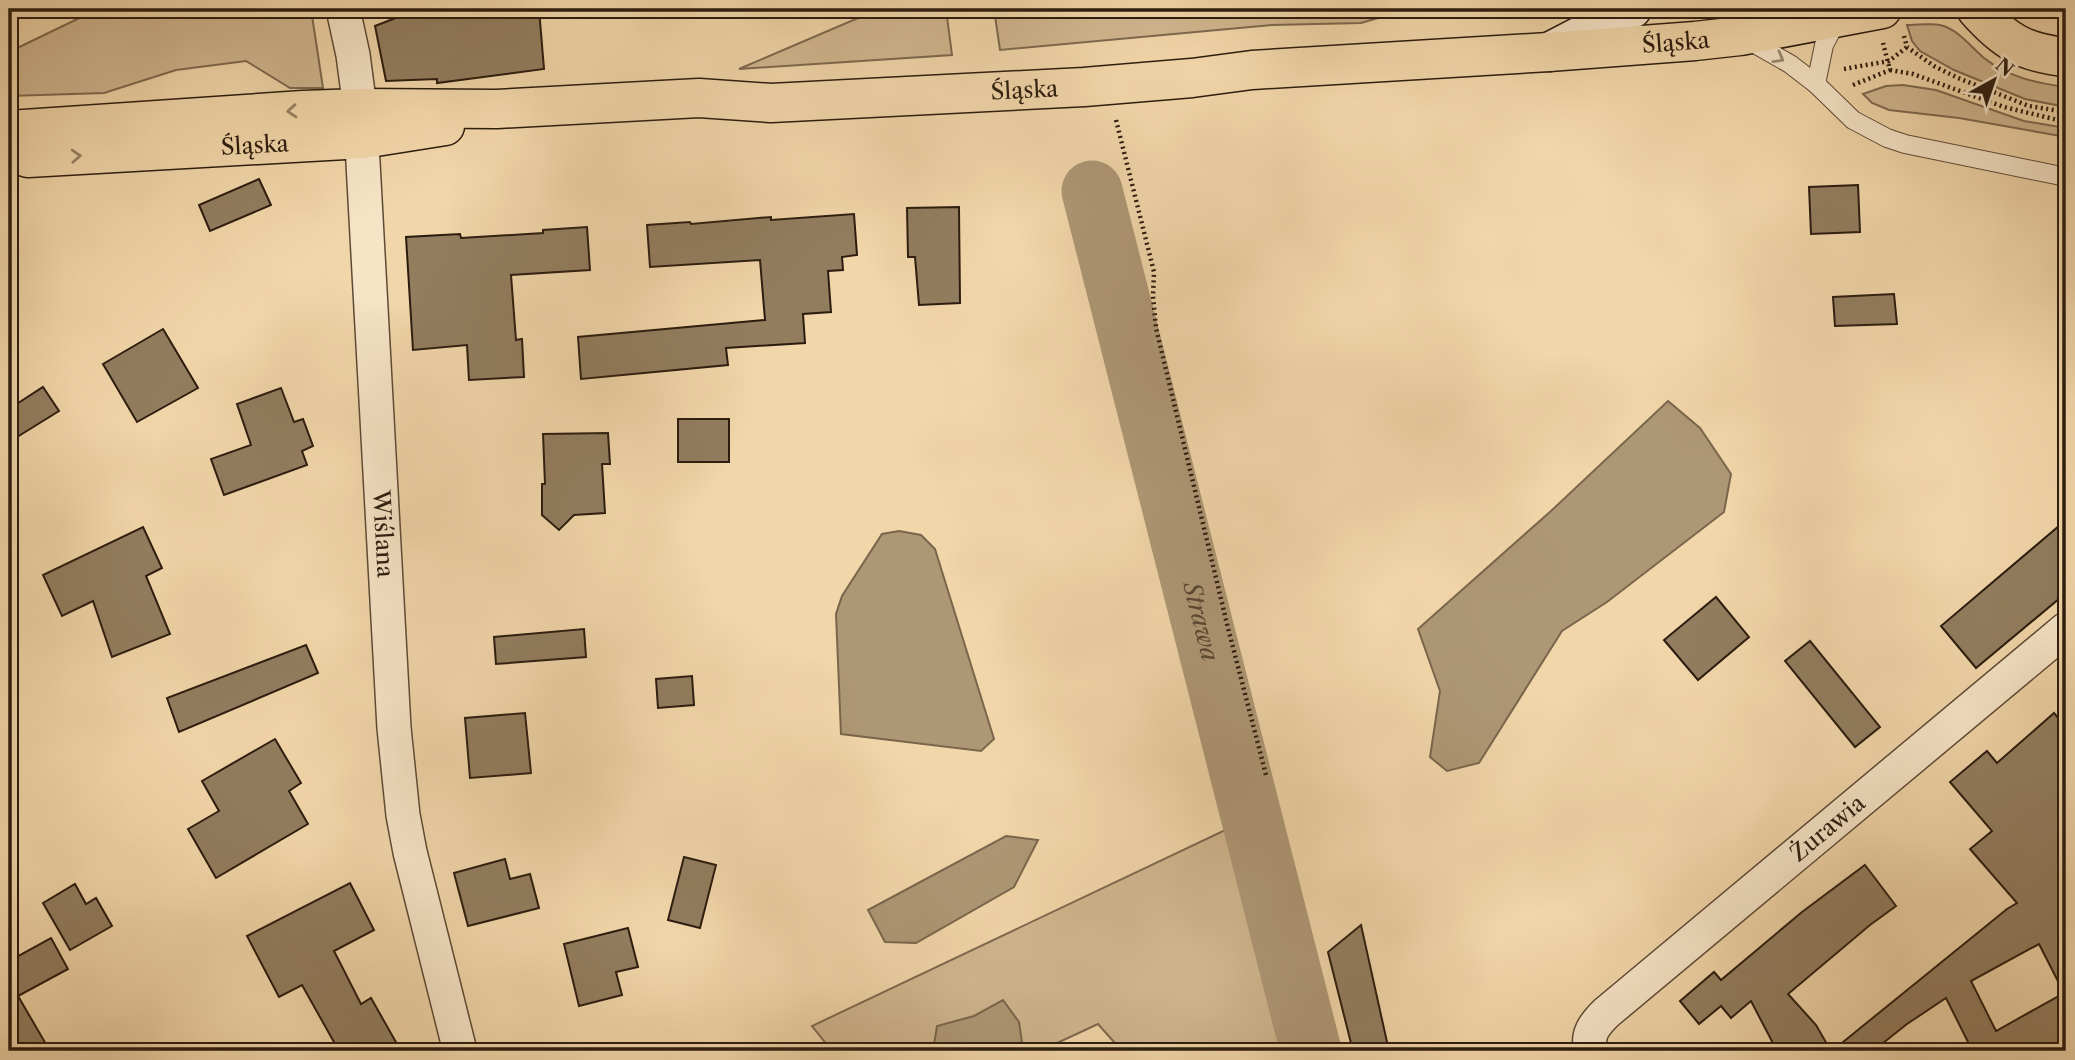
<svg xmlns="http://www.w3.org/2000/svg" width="2075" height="1060" font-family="'Libre Caslon Text',serif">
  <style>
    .green { fill: #d0b68f; stroke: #7e694f; stroke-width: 2 }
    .water { fill: #ae9775; stroke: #7a664c; stroke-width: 2 }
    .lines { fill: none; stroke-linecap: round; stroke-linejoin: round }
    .river { stroke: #ae9775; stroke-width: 61 }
    .building { fill: #927d5f; stroke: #2c1c0f; stroke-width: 2; fill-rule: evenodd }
    .lane-casing { stroke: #5d4a36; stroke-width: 20 }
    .street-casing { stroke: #5d4a36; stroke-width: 36 }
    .secondary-casing { stroke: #2c1c0f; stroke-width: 41 }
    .primary-casing { stroke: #2c1c0f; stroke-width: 41 }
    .path { stroke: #2c1c0f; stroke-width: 4.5; stroke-dasharray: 2 3.5; stroke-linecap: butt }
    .lane { stroke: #f6e4c7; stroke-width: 18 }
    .street { stroke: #f6e4c7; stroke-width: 33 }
    .secondary { stroke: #f6e4c7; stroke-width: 38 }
    .primary { stroke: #f1d6a9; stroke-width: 38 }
    .oneway { stroke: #9b8a74 }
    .oneway2 { stroke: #988264 }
    .labels { text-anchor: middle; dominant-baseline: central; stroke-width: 7; stroke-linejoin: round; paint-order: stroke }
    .street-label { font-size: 23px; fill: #2c1c0f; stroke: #f6e4c7 }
    .water-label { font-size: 24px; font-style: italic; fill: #5a4733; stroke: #f6e4c7 }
  </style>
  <rect width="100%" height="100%" fill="#f1d6a9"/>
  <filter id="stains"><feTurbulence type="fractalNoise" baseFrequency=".00286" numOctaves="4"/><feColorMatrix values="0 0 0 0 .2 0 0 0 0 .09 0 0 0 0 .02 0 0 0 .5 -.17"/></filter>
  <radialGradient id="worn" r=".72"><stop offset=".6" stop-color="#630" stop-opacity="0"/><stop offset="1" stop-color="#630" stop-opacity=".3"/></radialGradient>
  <g class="green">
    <polygon points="98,9 311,9 323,88 290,88 246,61 176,70 104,93 9,96 9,52"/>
    <polygon points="879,9 946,9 952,55 739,69"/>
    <polygon points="994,9 1409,9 1361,23 1272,25 1000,50"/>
    <polygon points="1500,9 1584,9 1479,17"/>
    <path d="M1907 25C1917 25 1931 23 1940 25 1958 29 1971 47 1984 58 2008 77 2036 83 2066 87V107L2025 99 1954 70 1920 51 1912 41Z"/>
    <polygon points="1903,85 1936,90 2024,121 2066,128 2066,137 1959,118 1889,110 1872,103 1863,94 1886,86"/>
    <polygon points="1238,824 1290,1051 1122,1051 1098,1024 1040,1051 832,1051 812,1026"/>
  </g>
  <g class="water">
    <polygon points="1107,186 1135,269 1119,292 1097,280 1073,193 1092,191"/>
    <polygon points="1668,401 1700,428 1731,474 1724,512 1607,602 1562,631 1479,763 1447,771 1430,757 1440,691 1418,629 1551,511"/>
    <polygon points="899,531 921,535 935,549 994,739 981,751 841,734 836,614 842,596 882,534"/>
    <polygon points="1006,836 1038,840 1014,887 916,943 885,942 868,910"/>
    <polygon points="1003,1000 1019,1022 1022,1042 995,1051 933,1051 937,1026 974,1016"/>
  </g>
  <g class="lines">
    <path class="river" id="s1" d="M1092 191 1311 1051"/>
  </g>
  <g class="building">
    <polygon points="419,9 539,9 544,69 437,83 437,79 386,81 375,26"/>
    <polygon points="259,179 271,205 210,231 199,205"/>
    <polygon points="1858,185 1860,232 1811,234 1809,187"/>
    <polygon points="959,207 960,303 919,305 915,257 908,257 907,208"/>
    <polygon points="854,214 857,255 842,257 843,270 828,271 831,312 803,314 805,343 726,348 728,365 581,379 578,337 765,320 760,260 650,267 647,225 690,222 691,224 771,217 771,220"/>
    <polygon points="587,227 590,270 511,275 516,340 522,339 524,377 469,380 467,345 413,350 406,237 460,234 461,238 543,233 543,230"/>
    <polygon points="1894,294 1897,324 1835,326 1833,297"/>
    <polygon points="163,329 198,388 137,422 103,364"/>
    <polygon points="43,387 59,411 9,442 9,409"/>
    <polygon points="281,388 294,422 303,419 313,446 302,451 307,465 224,495 211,459 251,445 237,404"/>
    <rect x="678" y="419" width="51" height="43"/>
    <polygon points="608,433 610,464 602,464 605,513 574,515 559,530 542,515 542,484 545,484 543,434"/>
    <polygon points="2066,520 2066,593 1976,668 1941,626"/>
    <polygon points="143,527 162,568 146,576 170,634 112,657 93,601 62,616 43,575"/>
    <polygon points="1716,597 1749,637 1698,680 1664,640"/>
    <polygon points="584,629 586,657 496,664 494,637"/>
    <polygon points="1810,641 1880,727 1855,747 1785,661"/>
    <polygon points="306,645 318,673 179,732 167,698"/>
    <polygon points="692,676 694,705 658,708 656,679"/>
    <polygon points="525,713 531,773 470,778 465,718"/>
    <path d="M2054 713 2066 727V1051H1960L1970 1046 1946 998 1907 1024 1873 1051H1832L2007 909 2017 903 1970 849 1992 831 1950 782 1987 751 1997 763ZM2039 944 2064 993 1996 1031 1971 981Z"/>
    <polygon points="275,739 301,783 289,791 308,824 216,878 188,829 219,811 202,781"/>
    <polygon points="684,857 716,865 700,928 668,920"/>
    <polygon points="505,859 510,879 530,874 539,908 468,926 454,873"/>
    <polygon points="1865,865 1896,906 1870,925 1788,994 1816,1025 1831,1051 1777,1051 1751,1001 1731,1018 1721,1006 1699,1024 1680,1001 1714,972 1721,980 1802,912"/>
    <polygon points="350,883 374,930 334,951 361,1004 371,998 401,1051 339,1051 302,985 279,997 247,936"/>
    <polygon points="75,884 86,904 96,898 112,926 70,950 43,903"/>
    <polygon points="1361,925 1389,1051 1353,1051 1328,952"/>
    <polygon points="628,928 638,967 616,972 622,995 579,1006 564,944"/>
    <polygon points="51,938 68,969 18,996 50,1051 9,1051 9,961"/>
  </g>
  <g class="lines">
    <defs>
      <g id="lane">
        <polyline points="1746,39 1790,64 1816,84 1853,120 1887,138 1905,144 2066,177"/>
        <polyline points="1816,84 1824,45 1838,18"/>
      </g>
      <g id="street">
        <path id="s2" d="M343 9 353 55 360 108 394 728 403 815 410 852 460 1051"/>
        <path id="s3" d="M1591 1051C1586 1034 1595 1024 1606 1013L2066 629"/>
      </g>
      <polyline id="secondary" points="1549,52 1632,9"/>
      <g id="primary">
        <path d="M1976 9C2004 41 2024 53 2066 57"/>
        <path id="s4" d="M9 130 303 110 360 108 497 109 699 98 771 103 1084 87 1192 78 1252 70 1549 52 1695 41 1740 36 1882 9"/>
        <path id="s5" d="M9 152 28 158 363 139 445 126"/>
      </g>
    </defs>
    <use href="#lane" class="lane-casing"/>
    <use href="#street" class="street-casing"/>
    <use href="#secondary" class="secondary-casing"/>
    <use href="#primary" class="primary-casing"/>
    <g class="path">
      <polyline points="1904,36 1907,47 1934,66 1958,78 2029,106 2066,112"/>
      <polyline points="1844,69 1889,61 1907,47"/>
      <polyline points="1890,70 1913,74 2004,107 2066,122"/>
      <polyline points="1853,85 1890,70 1883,43"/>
      <polyline points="1116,120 1154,272 1153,296 1156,328 1228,628 1266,775"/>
    </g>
    <use href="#lane" class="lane"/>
    <use href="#street" class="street"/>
    <use href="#secondary" class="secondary"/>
    <use href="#primary" class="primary"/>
  </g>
  <defs><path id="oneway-chevron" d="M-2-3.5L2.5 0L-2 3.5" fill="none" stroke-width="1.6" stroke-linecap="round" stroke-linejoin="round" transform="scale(1.75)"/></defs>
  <use class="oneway" href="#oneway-chevron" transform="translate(1779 58) rotate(29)"/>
  <g class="oneway2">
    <use href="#oneway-chevron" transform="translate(292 111) rotate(176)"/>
    <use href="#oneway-chevron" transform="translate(76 156) rotate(-3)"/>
  </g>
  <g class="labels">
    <g class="street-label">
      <text stroke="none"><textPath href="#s4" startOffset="1670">Śląska</textPath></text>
      <text stroke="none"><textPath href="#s4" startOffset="1017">Śląska</textPath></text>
      <text stroke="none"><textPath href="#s5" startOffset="247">Śląska</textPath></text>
      <text stroke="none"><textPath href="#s2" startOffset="527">Wiślana</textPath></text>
      <text stroke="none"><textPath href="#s3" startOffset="332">Żurawia</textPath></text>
    </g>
    <g class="water-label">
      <text stroke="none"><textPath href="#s1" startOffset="444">Strawa</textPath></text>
    </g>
  </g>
  <rect width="2075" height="1060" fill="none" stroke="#f1d6a9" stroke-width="35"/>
  <rect x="10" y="10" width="2054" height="1039" fill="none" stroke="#2c1c0f" stroke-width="3.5"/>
  <rect x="18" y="18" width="2040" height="1025" fill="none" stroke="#2c1c0f" stroke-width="2"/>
  <g transform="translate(1994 80) rotate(40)" stroke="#f6e4c7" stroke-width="5" paint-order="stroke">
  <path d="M0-5L12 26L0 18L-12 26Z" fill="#2c1c0f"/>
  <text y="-10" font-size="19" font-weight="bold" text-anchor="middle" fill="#2c1c0f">N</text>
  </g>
  <rect width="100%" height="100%" filter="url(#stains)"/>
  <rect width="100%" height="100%" fill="url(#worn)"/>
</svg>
